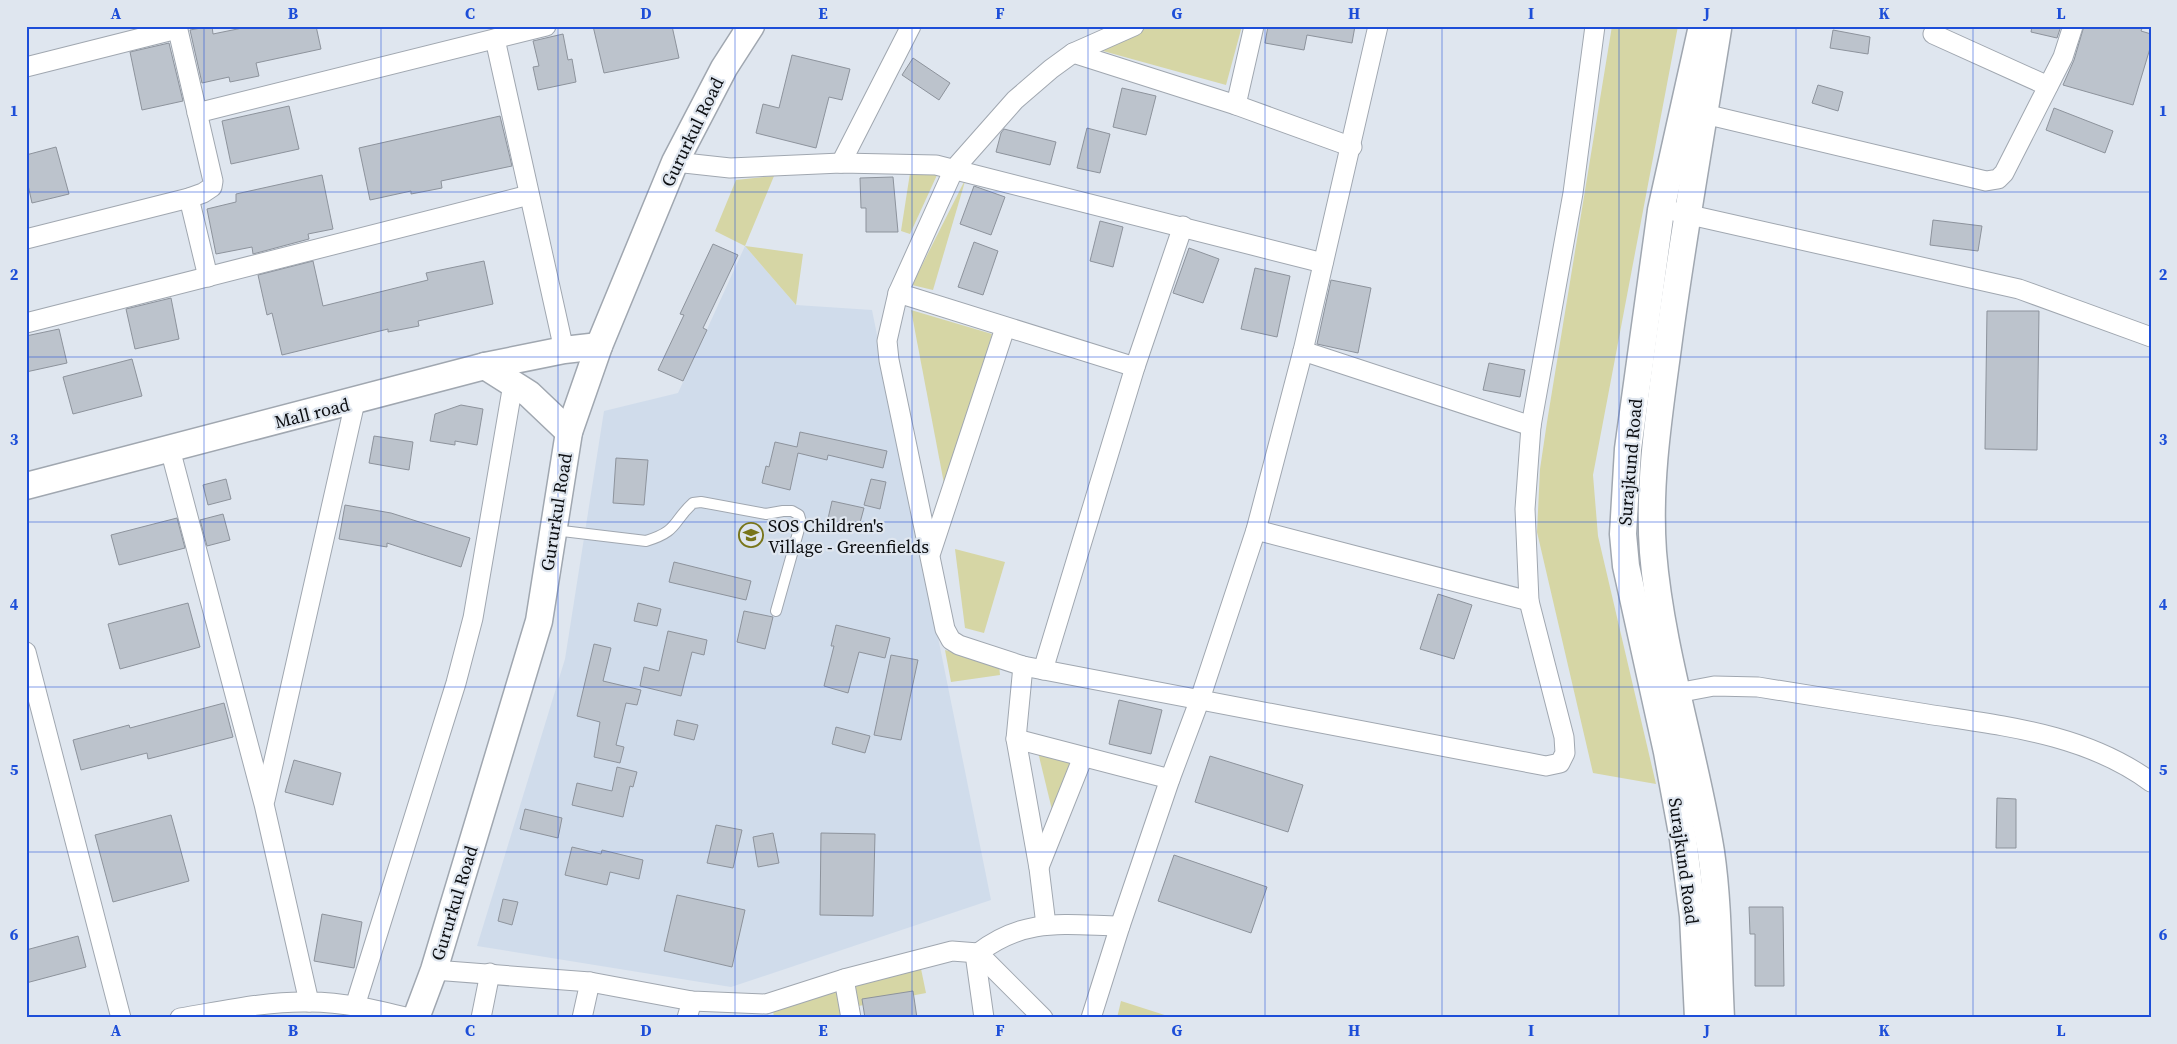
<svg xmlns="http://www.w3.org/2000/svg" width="2177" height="1044" font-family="'Source Serif 4',serif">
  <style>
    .built { fill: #d0dceb }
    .green { fill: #d6d6a5 }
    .building { fill: #bcc3cc; stroke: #8d939c }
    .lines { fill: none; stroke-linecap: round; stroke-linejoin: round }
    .lane-casing { stroke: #a0a7b0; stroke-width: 12 }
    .street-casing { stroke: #a0a7b0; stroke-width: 21 }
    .secondary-casing { stroke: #a0a7b0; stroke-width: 29 }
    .lane { stroke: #fff; stroke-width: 10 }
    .street { stroke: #fff; stroke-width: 19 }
    .secondary { stroke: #fff; stroke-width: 26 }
    .grid { fill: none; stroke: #1d4ed8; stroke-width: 1; stroke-opacity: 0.55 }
    .labels { text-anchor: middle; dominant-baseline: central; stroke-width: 4.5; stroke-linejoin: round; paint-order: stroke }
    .street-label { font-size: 18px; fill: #0b0d10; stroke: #dfe6ef }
    .poi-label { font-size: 18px; fill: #0b0d10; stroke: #dfe6ef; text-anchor: start }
    .neatline { fill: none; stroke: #1d4ed8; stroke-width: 2 }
    .grid-label { font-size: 16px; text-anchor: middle; font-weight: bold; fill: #1d4ed8 }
  </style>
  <rect width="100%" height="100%" fill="#dfe6ef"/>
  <polygon class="built" points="745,246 796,305 872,310 991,900 731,987 477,946 565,659 604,411 678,393"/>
  <g class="green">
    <polygon points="1148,26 1242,26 1226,85 1092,48"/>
    <polygon points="1612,26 1678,26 1593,475 1598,536 1656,784 1593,773 1537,532 1540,469 1547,422"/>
    <polygon points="910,173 937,175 910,234 901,231"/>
    <polygon points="774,176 745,246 803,254 796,305 745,246 715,231 736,180"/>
    <polygon points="966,178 933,290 912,285"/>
    <polygon points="911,310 992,334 946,494"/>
    <polygon points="955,549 1005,562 984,633 965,628"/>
    <polygon points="945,650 999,665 1000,675 951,682"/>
    <polygon points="1037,748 1076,757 1054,818"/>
    <polygon points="920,964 926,993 843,1009 844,1018 774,1018 773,1010"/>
    <polygon points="1121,1001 1174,1018 1117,1018"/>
  </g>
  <g class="building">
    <polygon points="212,26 213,34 252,26 316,26 321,49 256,63 259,76 230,82 229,77 202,83 190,30"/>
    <polygon points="593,26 672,26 679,58 604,73"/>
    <polygon points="1268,26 1355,26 1352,43 1307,35 1304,50 1265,43"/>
    <polygon points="2032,26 2061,26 2057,38 2031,32"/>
    <polygon points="2084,26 2143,26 2141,31 2151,34 2151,45 2133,105 2063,85 2074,60"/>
    <polygon points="1833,30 1870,37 1868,54 1830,48"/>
    <polygon points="563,34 568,60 572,59 576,82 538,90 533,67 539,66 533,41"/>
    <polygon points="169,43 183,101 142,110 130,52"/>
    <polygon points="792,55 850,69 842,100 829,97 816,148 756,133 763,104 779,108"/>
    <polygon points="913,58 950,83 939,100 902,75"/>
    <polygon points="1818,85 1843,92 1838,111 1812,103"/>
    <polygon points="1122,88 1156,96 1146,135 1113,127"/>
    <polygon points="289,106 299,149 231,164 222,121"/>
    <polygon points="2054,108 2113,131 2105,153 2046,130"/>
    <polygon points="500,116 512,166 441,181 442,188 411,194 411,191 370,200 359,148"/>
    <polygon points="1087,128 1110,134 1100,173 1077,168"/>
    <polygon points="1004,129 1056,142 1050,165 996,152 1001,133"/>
    <polygon points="56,147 69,194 32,203 26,176 26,155"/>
    <polygon points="322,175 333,229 308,234 309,239 253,254 252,247 216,254 207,209 236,202 236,194"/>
    <polygon points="893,177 898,232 866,232 866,208 861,208 860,178"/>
    <polygon points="974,186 1005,197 991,235 960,224"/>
    <polygon points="1933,220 1982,226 1978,251 1930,245"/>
    <polygon points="1100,221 1123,227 1113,267 1090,261"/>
    <polygon points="974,242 998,251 983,295 958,287"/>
    <polygon points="713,244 738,255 703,328 707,330 683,381 658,370 684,315 680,314"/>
    <polygon points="1189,248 1219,259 1203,303 1173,293"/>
    <polygon points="313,261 323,306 428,280 426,273 484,261 493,304 418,321 419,326 388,332 388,329 282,355 272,313 267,315 258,275"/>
    <polygon points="1255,268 1290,276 1277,337 1241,329"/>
    <polygon points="1331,280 1371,288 1358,353 1317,344"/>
    <polygon points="171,298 179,339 135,349 126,309"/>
    <polygon points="1987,311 2039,311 2037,450 1985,449"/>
    <polygon points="59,329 67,363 26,372 26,336"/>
    <polygon points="132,359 142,396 73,414 63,377"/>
    <polygon points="1489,363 1525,370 1520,397 1483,390"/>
    <polygon points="461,405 483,409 477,445 455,441 455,445 430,441 435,414"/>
    <polygon points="800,432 887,451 883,468 828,455 827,460 798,453 790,490 762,483 766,466 769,467 775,442 797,447"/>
    <polygon points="374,436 413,442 409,470 369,463"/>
    <polygon points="616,458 648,460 644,505 613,503"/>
    <polygon points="226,479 231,499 208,505 203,485"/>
    <polygon points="871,479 886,482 880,509 864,505"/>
    <polygon points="832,501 864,508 858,530 827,523"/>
    <polygon points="345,505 391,513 470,538 461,567 387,543 387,547 339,539"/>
    <polygon points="223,514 230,540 207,546 200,520"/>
    <polygon points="177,518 185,548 119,565 111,535"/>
    <polygon points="674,562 751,581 746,600 669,582"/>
    <polygon points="1438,594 1472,605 1454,659 1420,649"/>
    <polygon points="188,603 200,647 120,669 108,624"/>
    <polygon points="638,603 661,609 657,626 634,621"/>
    <polygon points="744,611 773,617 765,649 737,642"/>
    <polygon points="836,625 890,638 885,658 859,652 848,693 824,686 834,646 831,646"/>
    <polygon points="668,631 707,640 704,655 692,652 681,696 640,686 644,667 659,671"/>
    <polygon points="594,644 611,648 603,681 641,690 637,705 626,703 616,745 624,747 620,763 594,757 600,722 577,716"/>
    <polygon points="891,655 918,660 901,740 874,735"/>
    <polygon points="1119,700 1162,710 1151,754 1109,744"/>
    <polygon points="224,703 233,737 148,759 147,753 81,770 73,740 129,725 130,728"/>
    <polygon points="677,720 698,725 694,740 674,735"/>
    <polygon points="836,727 870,736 865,753 832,744"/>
    <polygon points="1210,756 1303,785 1288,832 1195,802"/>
    <polygon points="294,760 341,773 333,805 285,792"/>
    <polygon points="617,767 637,772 633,787 630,786 623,817 572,805 577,783 612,791"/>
    <polygon points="1997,798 2016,799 2016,848 1996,848"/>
    <polygon points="525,809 562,818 558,838 520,829"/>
    <polygon points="171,815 189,881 113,902 95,835"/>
    <polygon points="716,825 742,830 733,868 707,863"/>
    <polygon points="773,833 779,863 758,867 753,837"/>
    <polygon points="821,833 875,834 873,916 820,915"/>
    <polygon points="572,847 601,854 602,850 643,860 639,879 610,872 607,885 565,875"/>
    <polygon points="1174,855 1267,887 1251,933 1158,901"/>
    <polygon points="677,895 745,910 732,967 664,951"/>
    <polygon points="503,899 518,902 512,925 498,921"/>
    <polygon points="1749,907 1783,907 1784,986 1755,986 1755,934 1750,934"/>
    <polygon points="322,914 362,922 354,968 314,961"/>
    <polygon points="78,936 86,967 26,983 26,950"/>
    <polygon points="913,991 917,1018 865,1018 862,999"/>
  </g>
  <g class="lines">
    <defs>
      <path id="lane" d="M554 530 646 541C679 531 672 522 693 503L701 502 766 514 783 511H792L799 515 801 522 776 611"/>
      <g id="street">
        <polyline points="1134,26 1073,53 1051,69 1015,100 954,169 898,293 887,341 889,360 945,629 951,640 959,645 1023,666 1546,766 1560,763 1565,753 1564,737 1529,601 1525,509 1531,426 1573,193 1595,26"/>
        <polyline points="1933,34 2048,86"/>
        <polyline points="495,39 564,350"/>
        <polyline points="1073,53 1236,105 1352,147"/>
        <polyline points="26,67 177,29"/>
        <polyline points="1236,105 1254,26"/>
        <polyline points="1692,111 1986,181 1998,179 2004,173 2063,57 2073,26"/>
        <polyline points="197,113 546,26"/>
        <polyline points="675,162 730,168 841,163 936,165 1323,263"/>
        <polyline points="841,163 911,26"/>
        <polyline points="189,198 208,277"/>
        <polyline points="1677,212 2019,289 2151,337"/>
        <polyline points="26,239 189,198 203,193 212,187 213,181 177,26"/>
        <polyline points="898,293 1135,367"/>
        <polyline points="26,323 529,195"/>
        <polyline points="1303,351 1531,426"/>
        <polyline points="170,449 264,804 309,1002"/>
        <polyline points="1256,530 1529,601"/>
        <polyline points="931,552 1005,328"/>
        <polyline points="26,652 121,1018"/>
        <polyline points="1023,666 1016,739 1039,868 1046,925"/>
        <polyline points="1043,670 1135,367 1183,226"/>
        <path d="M1677 693 1714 686 1758 687C1814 696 1871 705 1927 714 2005 726 2086 734 2151 782"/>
        <polyline points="1016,739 1170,779"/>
        <polyline points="265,800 355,402"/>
        <polyline points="1039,867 1083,757"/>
        <polyline points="434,970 590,982 692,1001 766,1004 844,979 952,951 978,953 1043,1018"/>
        <polyline points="844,979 851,1018"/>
        <polyline points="355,1006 456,683 473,618 513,384"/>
        <path d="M180 1018C223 1011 266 1001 309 1002 344 1002 377 1010 410 1018"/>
        <polyline points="481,1018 490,973"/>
        <polyline points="582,1018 590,982"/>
        <polyline points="687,1018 692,1001"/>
        <path d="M984 1018 976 961 978 953C1025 917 1064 925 1120 926"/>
        <polyline points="1091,1018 1120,926 1170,779 1200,699 1256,530 1303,351 1378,26"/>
      </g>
      <g id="secondary">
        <path d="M1718 29C1701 135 1682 241 1668 347 1659 414 1648 483 1653 552 1661 651 1695 753 1711 852 1719 907 1718 963 1721 1018"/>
        <polyline points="485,366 529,394 569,432"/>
        <polyline points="26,486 485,366 564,350 599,346"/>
        <polyline points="416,1018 434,970 539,621 569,432 599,346 675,162 724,68 751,26"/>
        <polyline points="1698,1018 1693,916 1683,839 1667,752 1626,566 1623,534 1628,449 1661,210 1702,26"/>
      </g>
    </defs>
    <use href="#lane" class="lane-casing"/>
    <use href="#street" class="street-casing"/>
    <use href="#secondary" class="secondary-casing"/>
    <use href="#lane" class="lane"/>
    <use href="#street" class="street"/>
    <use href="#secondary" class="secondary"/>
  </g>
  <path class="grid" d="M204 26V1018M381 26V1018M558 26V1018M735 26V1018M912 26V1018M1088 26V1018M1265 26V1018M1442 26V1018M1619 26V1018M1796 26V1018M1973 26V1018M26 192H2151M26 357H2151M26 522H2151M26 687H2151M26 852H2151"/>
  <defs>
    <symbol id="school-ring" viewBox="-11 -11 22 22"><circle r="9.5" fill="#dfe6ef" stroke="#78751a" stroke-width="1.5"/><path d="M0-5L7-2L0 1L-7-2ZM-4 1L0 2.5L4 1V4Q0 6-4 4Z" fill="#78751a"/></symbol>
  </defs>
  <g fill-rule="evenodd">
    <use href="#school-ring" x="737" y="521" width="28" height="28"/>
  </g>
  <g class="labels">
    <g class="street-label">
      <text transform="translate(692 132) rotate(-64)">Gururkul Road</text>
      <text transform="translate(312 413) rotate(-14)">Mall road</text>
      <text transform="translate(1630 462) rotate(-85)">Surajkund Road</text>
      <text transform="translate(556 512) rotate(-81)">Gururkul Road</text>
      <text transform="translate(1684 861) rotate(82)">Surajkund Road</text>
      <text transform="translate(454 903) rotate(-73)">Gururkul Road</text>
    </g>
    <g class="poi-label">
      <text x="768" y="525">SOS Children's<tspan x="768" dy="21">Village - Greenfields</tspan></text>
    </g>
  </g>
  <rect width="2177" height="1044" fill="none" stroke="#dfe6ef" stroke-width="55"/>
  <rect x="28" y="28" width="2122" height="988" class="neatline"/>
  <g class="grid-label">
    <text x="116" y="19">A</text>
    <text x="293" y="19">B</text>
    <text x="470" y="19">C</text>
    <text x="646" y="19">D</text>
    <text x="823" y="19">E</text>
    <text x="1000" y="19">F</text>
    <text x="1177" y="19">G</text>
    <text x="1354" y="19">H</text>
    <text x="1531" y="19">I</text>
    <text x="1707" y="19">J</text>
    <text x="1884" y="19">K</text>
    <text x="2061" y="19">L</text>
    <text x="14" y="116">1</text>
    <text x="2163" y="116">1</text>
    <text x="14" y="280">2</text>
    <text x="2163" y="280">2</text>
    <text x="14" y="445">3</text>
    <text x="2163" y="445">3</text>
    <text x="14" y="610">4</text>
    <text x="2163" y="610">4</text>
    <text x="14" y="775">5</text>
    <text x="2163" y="775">5</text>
    <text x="14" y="940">6</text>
    <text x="2163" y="940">6</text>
    <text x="116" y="1036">A</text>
    <text x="293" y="1036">B</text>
    <text x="470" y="1036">C</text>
    <text x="646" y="1036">D</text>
    <text x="823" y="1036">E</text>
    <text x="1000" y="1036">F</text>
    <text x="1177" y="1036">G</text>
    <text x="1354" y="1036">H</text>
    <text x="1531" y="1036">I</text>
    <text x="1707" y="1036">J</text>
    <text x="1884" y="1036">K</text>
    <text x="2061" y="1036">L</text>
  </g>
</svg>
